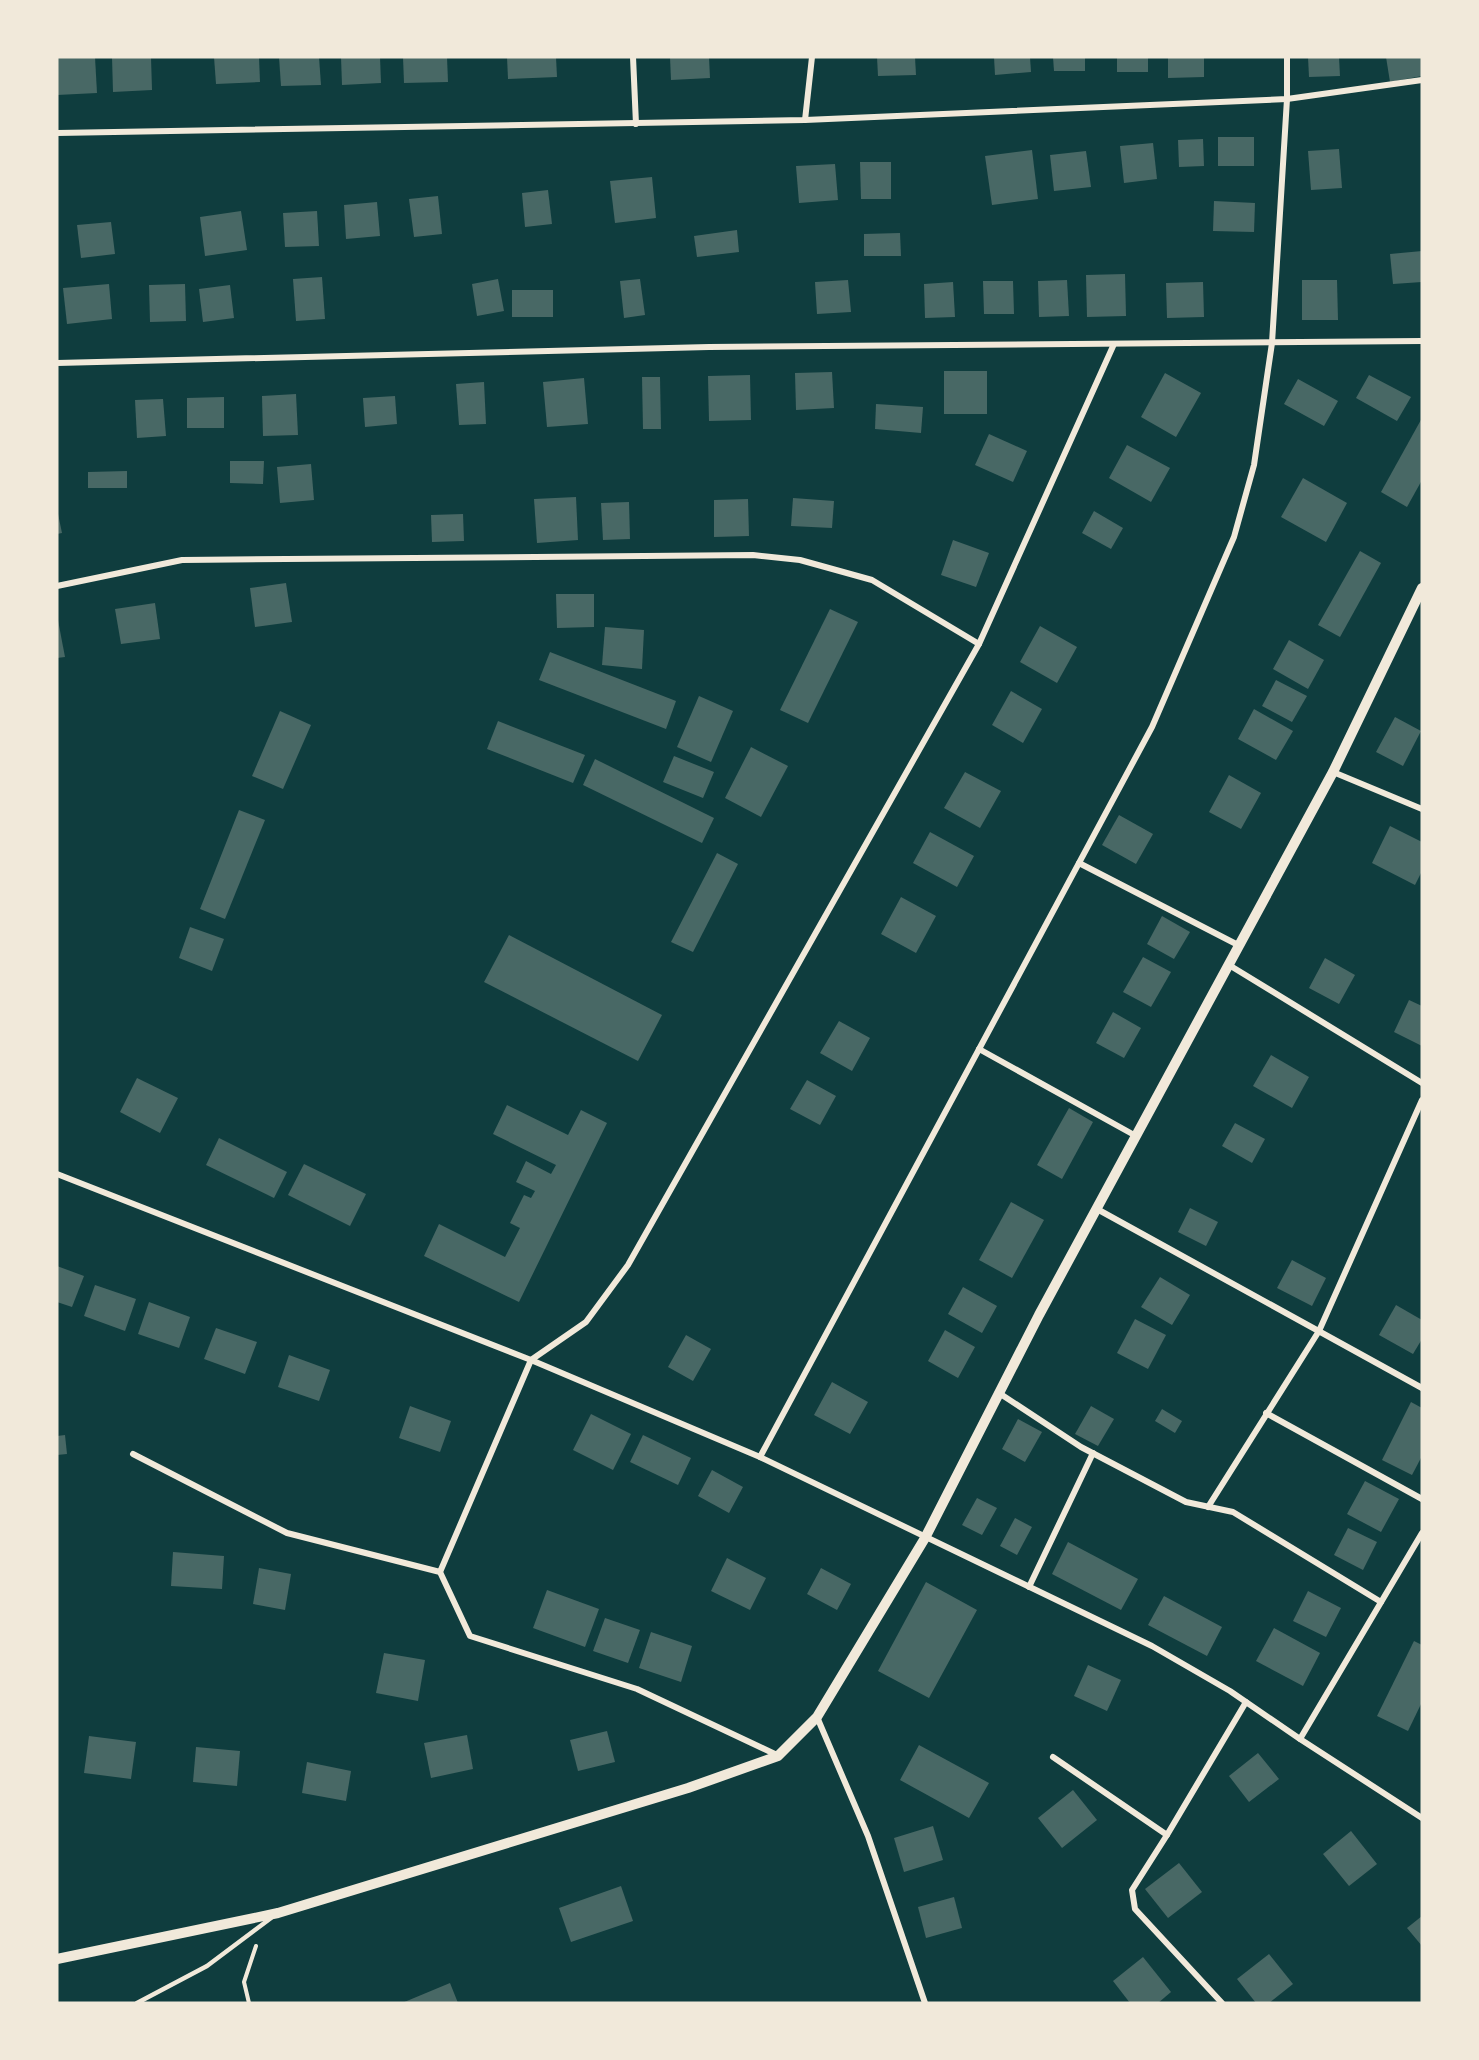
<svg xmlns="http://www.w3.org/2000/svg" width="1479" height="2060" font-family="'Roboto Serif',serif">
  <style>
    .building { fill: #486865 }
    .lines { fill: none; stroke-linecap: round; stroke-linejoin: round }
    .path { stroke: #f1e9da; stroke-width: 4 }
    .service { stroke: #f1e9da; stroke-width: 4.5 }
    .minor { stroke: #f1e9da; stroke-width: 6 }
    .tertiary { stroke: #f1e9da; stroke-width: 10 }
  </style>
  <rect width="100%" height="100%" fill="#0f3d3e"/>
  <g class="building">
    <polygon points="57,57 95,57 97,93 57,95"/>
    <polygon points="112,57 151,57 152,90 113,92"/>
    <polygon points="214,57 259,57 260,82 216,84"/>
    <polygon points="279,57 319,57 321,85 281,86"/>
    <polygon points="341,57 380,57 381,83 342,85"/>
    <polygon points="403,57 447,57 448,82 404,83"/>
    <polygon points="507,57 556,57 557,77 508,79"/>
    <polygon points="670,57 709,57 710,78 671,80"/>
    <polygon points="877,57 915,57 916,75 878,76"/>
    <polygon points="994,57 1030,57 1031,72 995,75"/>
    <polygon points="1053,57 1085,57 1085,71 1054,71"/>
    <rect x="1117" y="57" width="31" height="15"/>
    <polygon points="1168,57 1204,57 1204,77 1168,78"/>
    <polygon points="1308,57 1339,57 1340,76 1309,77"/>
    <polygon points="1386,57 1422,57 1422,76 1390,82"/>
    <rect x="1218" y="137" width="36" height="29"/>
    <polygon points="1203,139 1204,166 1179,167 1178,140"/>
    <polygon points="1153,143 1157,179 1124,183 1120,146"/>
    <polygon points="1339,149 1342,188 1311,190 1308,151"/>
    <polygon points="1032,150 1038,199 992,205 985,156"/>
    <polygon points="1086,151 1091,187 1054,191 1050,155"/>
    <polygon points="860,162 891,162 891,199 861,199"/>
    <polygon points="835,164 838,200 799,203 796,166"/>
    <polygon points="652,177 656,218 615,223 610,181"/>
    <polygon points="548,190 552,224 525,227 522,193"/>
    <polygon points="438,196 442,234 414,237 409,199"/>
    <polygon points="1214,201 1255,203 1254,232 1213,231"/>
    <polygon points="377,202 380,236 346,239 344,205"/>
    <polygon points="241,211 247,250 205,256 200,217"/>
    <polygon points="317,211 319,246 285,247 283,213"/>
    <polygon points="111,222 115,254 81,258 77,225"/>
    <polygon points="737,230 739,252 697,257 694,236"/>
    <polygon points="900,233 901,256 864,256 864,234"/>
    <polygon points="1422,251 1422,282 1393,284 1390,254"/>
    <polygon points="1125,274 1126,316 1087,317 1086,275"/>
    <polygon points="322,277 325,319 296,321 293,279"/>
    <polygon points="498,279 504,311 477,316 472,284"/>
    <polygon points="640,279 645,315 624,318 620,281"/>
    <polygon points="848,280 851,312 817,314 815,282"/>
    <polygon points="1067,280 1069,316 1039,317 1038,281"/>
    <polygon points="1302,280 1337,280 1338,320 1302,320"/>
    <polygon points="983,281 1013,281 1014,314 984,314"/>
    <polygon points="953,282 955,317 925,318 924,284"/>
    <polygon points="1203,282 1204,317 1167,318 1166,283"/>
    <polygon points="109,284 112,319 67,324 63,288"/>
    <polygon points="185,284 186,321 150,322 149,285"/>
    <polygon points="230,285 234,318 203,322 199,289"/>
    <rect x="512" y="290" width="41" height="27"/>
    <rect x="944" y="371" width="43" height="43"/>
    <polygon points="832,372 834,408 796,410 795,373"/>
    <polygon points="1165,373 1201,393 1176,437 1141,417"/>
    <polygon points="750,375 751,420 709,421 708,376"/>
    <polygon points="1369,375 1411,397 1397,421 1356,398"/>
    <polygon points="642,377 660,377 661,429 643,429"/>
    <polygon points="584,378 588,424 547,427 543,382"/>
    <polygon points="1298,379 1338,401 1324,426 1284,404"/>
    <polygon points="484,382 486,424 459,425 456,384"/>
    <polygon points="296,394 298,435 263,436 262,396"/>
    <polygon points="395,396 397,424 365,427 363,398"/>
    <polygon points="224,397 224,428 187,428 187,398"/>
    <polygon points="163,399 166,436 137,438 135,400"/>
    <polygon points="876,404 923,407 921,433 875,429"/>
    <polygon points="1422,418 1422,480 1407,507 1381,492"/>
    <polygon points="989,434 1027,451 1013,482 975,465"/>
    <polygon points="1127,445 1170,468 1151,502 1109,478"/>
    <polygon points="230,461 264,461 263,484 230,483"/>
    <polygon points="311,464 314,500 280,503 277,467"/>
    <polygon points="127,471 127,488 88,488 88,472"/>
    <polygon points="1303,478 1347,503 1326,542 1281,517"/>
    <polygon points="576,497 578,540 537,543 534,499"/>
    <polygon points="793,498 834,501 832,528 791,526"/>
    <polygon points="748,499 749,536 714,537 714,500"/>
    <polygon points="629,502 630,539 603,540 601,503"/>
    <polygon points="57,509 62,533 57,534"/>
    <polygon points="1094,511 1123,528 1111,549 1082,533"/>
    <polygon points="463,514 464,541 432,542 431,515"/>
    <polygon points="953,540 989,553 976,587 941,575"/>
    <polygon points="1360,551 1381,563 1340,637 1318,625"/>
    <polygon points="286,583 292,622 255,627 250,588"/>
    <polygon points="556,594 594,594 594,627 557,628"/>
    <polygon points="155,603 160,639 121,644 115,609"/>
    <polygon points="830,609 858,622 808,723 780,710"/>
    <polygon points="57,615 65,657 57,658"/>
    <polygon points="1040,626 1077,647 1057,683 1020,662"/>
    <polygon points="605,627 644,630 642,669 602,665"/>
    <polygon points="1289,640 1324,660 1308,689 1273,669"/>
    <polygon points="550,652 676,701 666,729 539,680"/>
    <polygon points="1276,680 1307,696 1292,722 1262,706"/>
    <polygon points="1011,691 1042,709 1023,743 992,725"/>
    <polygon points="699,696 733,711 711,762 677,747"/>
    <polygon points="1254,709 1293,731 1276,760 1238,739"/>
    <polygon points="280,711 311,725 283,789 252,776"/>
    <polygon points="1395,717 1421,731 1403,766 1376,752"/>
    <polygon points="498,721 585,755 573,783 487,749"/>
    <polygon points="751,747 788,766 761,817 725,798"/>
    <polygon points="674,756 714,772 703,798 663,782"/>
    <polygon points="595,759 714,818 702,843 583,785"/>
    <polygon points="965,772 1001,791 980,828 944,808"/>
    <polygon points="1229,775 1261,793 1241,829 1209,812"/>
    <polygon points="239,810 265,820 225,919 200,909"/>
    <polygon points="1119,815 1153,834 1136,864 1102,845"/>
    <polygon points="1390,826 1422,842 1422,871 1415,885 1372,863"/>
    <polygon points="930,832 974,856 957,887 913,863"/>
    <polygon points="717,853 738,864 693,952 671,942"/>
    <polygon points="901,897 936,916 916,953 881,934"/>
    <polygon points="1162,916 1190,932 1174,959 1147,944"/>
    <polygon points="190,927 224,939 212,971 179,958"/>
    <polygon points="509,935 662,1015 638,1061 484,982"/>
    <polygon points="1143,957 1171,972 1151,1007 1123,992"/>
    <polygon points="1325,958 1355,975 1339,1004 1309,988"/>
    <polygon points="1409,1000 1422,1006 1422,1046 1394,1032"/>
    <polygon points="1113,1012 1141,1028 1124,1058 1096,1043"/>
    <polygon points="839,1021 870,1038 852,1071 820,1053"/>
    <polygon points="1271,1055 1309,1077 1292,1108 1253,1086"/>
    <polygon points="137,1078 178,1098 160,1133 120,1112"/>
    <polygon points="807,1080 836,1096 820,1125 790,1109"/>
    <polygon points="507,1105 568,1135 581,1110 607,1123 519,1302 424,1256 439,1224 505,1257 520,1228 510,1223 524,1195 531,1198 535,1191 516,1182 526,1161 551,1174 556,1165 493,1134"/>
    <polygon points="1069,1108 1093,1122 1062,1179 1037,1165"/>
    <polygon points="1235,1123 1265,1139 1252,1163 1222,1146"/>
    <polygon points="219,1138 287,1172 274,1198 206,1165"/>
    <polygon points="304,1164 366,1194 350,1226 288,1195"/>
    <polygon points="1011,1202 1044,1220 1012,1278 979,1260"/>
    <polygon points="1190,1208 1218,1222 1206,1246 1178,1232"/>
    <polygon points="1292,1260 1326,1278 1312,1306 1277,1288"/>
    <polygon points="57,1266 84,1276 72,1307 57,1302"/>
    <polygon points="1160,1277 1190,1295 1172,1325 1141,1307"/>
    <polygon points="95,1285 136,1299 125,1331 84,1316"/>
    <polygon points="963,1287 997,1306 982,1333 948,1314"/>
    <polygon points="149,1302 190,1317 179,1348 138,1334"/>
    <polygon points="1396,1305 1422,1320 1422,1339 1413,1354 1379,1335"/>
    <polygon points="1135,1319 1166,1335 1148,1369 1117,1353"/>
    <polygon points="216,1328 257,1342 245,1374 204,1359"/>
    <polygon points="945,1330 975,1347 958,1378 928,1361"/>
    <polygon points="686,1335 711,1349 693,1381 668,1367"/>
    <polygon points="289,1355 330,1370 319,1401 278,1387"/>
    <polygon points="832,1382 868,1402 850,1434 814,1415"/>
    <polygon points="1411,1402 1422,1408 1422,1456 1412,1475 1382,1460"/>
    <polygon points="410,1406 451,1421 440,1452 399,1438"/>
    <polygon points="1091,1406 1114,1419 1098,1446 1075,1434"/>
    <polygon points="1162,1409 1182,1421 1175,1433 1155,1421"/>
    <polygon points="591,1414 631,1434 613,1470 573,1450"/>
    <polygon points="1018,1419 1042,1432 1025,1462 1002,1449"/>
    <polygon points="65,1435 67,1454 57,1455 57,1436"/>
    <polygon points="643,1435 691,1458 678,1485 630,1462"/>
    <polygon points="712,1470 743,1487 729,1513 698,1496"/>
    <polygon points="1365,1481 1399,1499 1381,1532 1347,1514"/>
    <polygon points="977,1498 997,1508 982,1535 962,1525"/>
    <polygon points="1015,1518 1032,1527 1017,1555 1000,1546"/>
    <polygon points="1348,1528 1377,1542 1363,1570 1334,1555"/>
    <polygon points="1068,1542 1138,1579 1121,1610 1052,1574"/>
    <polygon points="173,1552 224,1556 222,1589 171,1586"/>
    <polygon points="727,1558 766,1578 750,1610 711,1591"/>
    <polygon points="259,1568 291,1574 285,1610 253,1604"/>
    <polygon points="821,1568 851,1584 837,1610 807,1594"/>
    <polygon points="926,1582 977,1610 929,1698 878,1671"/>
    <polygon points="547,1590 599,1609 585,1647 533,1628"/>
    <polygon points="1308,1591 1341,1608 1326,1637 1293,1621"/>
    <polygon points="1164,1596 1222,1627 1207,1656 1148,1625"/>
    <polygon points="605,1618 640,1630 628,1663 593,1651"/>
    <polygon points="1274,1628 1320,1653 1303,1686 1256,1661"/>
    <polygon points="651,1632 692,1646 681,1682 639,1668"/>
    <polygon points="1414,1641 1422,1645 1422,1702 1408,1731 1377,1716"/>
    <polygon points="384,1653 425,1660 418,1701 376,1693"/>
    <polygon points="1088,1665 1121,1680 1107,1711 1074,1696"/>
    <polygon points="607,1731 615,1762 578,1771 570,1740"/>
    <polygon points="467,1735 473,1769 431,1778 424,1743"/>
    <polygon points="89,1736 136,1742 131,1779 84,1773"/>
    <polygon points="919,1745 989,1783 969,1818 900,1780"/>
    <polygon points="196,1747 240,1751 237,1786 193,1782"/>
    <polygon points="1258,1753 1279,1779 1249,1802 1229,1776"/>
    <polygon points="307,1762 351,1771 346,1801 302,1793"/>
    <polygon points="1073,1790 1097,1820 1062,1848 1038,1818"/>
    <polygon points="933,1826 943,1860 904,1872 894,1838"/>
    <polygon points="1351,1831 1377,1864 1349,1886 1323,1854"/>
    <polygon points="1179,1863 1202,1892 1168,1918 1145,1889"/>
    <polygon points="621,1886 633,1921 571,1942 559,1908"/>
    <polygon points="954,1897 962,1928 926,1938 918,1907"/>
    <polygon points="1422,1916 1422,1946 1407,1928"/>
    <polygon points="1269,1954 1293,1984 1269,2003 1256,2003 1237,1979"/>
    <polygon points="1143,1957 1171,1992 1158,2003 1130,2003 1113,1981"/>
    <polygon points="450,1983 458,2003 402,2003"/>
  </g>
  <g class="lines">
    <polyline class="path" points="249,2003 244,1982 256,1946"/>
    <polyline class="service" points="137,2003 207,1966 271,1918"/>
    <g class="minor">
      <polyline points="633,57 636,124"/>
      <polyline points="805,120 812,57"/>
      <polyline points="57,133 805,120 1287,99 1422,80"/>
      <polyline points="57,363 709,347 1422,341"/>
      <polyline points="57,586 182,560 753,555 800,560 872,580 979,644"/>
      <polyline points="1333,772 1422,809"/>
      <polyline points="1079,863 1240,946"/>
      <polyline points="1229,965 1422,1083"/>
      <polyline points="979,1049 1136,1136"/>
      <polyline points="57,1174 531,1360 760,1457 1152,1646 1230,1691 1300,1739 1422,1818"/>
      <polyline points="1097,1209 1422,1388"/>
      <polyline points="999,1393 1081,1447 1186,1502 1233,1512 1381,1602"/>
      <polyline points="1266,1413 1422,1499"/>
      <polyline points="133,1454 287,1533 440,1572 470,1636 637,1689 777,1755"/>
      <polyline points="760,1457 1152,727 1234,537 1254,465 1272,343 1287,99 1287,57"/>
      <polyline points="1208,1507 1319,1331 1422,1100"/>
      <polyline points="440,1572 531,1360 586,1322 628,1265 979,644 1114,344"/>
      <polyline points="1029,1587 1093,1453"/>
      <polyline points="817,1717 868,1836 925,2003"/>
      <polyline points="1300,1739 1422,1533"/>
      <polyline points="1053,1757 1167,1835 1132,1890 1135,1909 1222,2003"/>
      <polyline points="1167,1835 1246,1702"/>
    </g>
    <polyline class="tertiary" points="57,1959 278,1913 688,1788 778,1756 817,1717 925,1538 1039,1315 1333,772 1422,588"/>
  </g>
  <rect width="1479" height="2060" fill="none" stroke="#f1e9da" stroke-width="117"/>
</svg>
